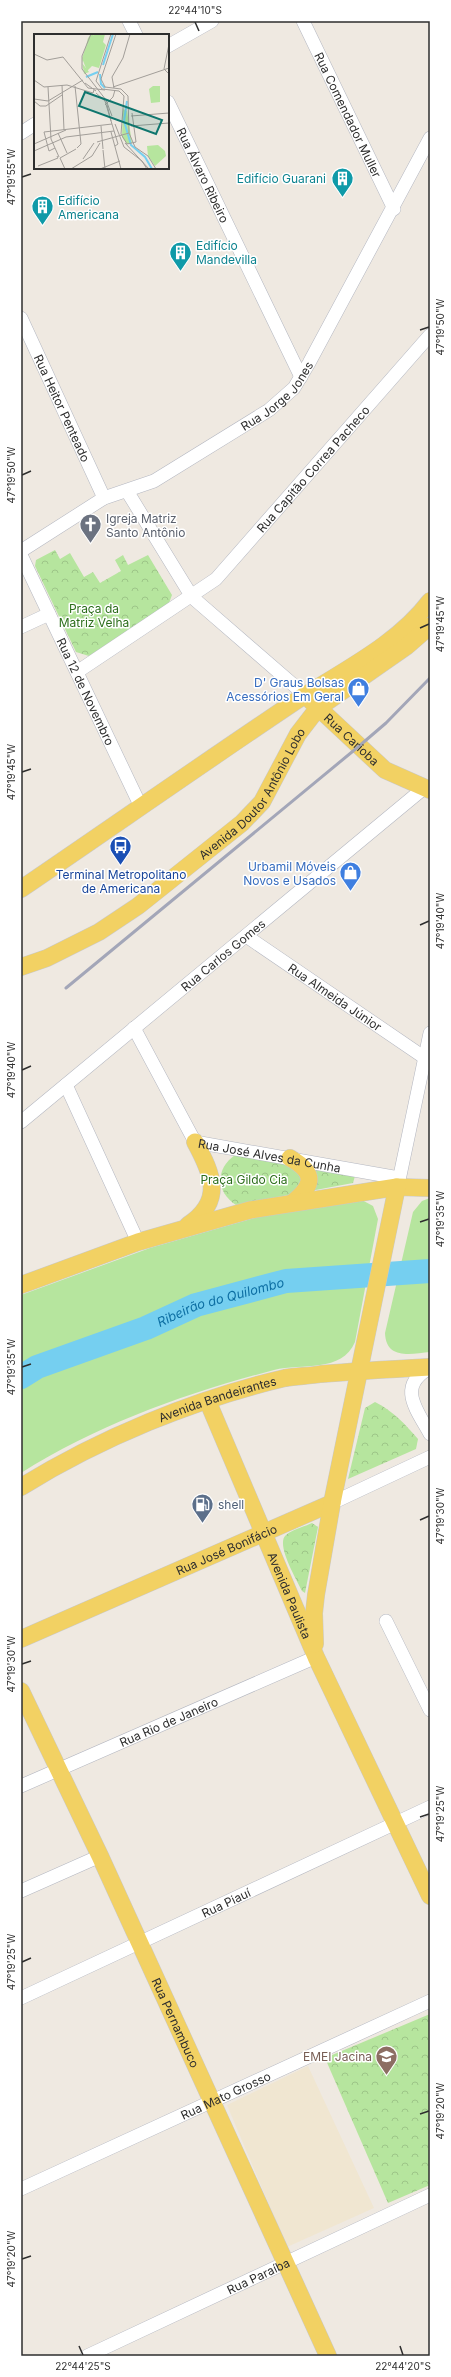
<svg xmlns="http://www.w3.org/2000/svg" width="451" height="2377" font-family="Inter,sans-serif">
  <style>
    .education { fill: #f0e6d1 }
    .grass { fill: #b6e59e }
    .park { fill: url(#park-crowns) }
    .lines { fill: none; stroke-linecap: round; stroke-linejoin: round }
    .river { stroke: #75cff0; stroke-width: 24 }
    .minor-casing { stroke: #b4b7c1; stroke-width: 14 }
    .major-casing { stroke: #c9c9c9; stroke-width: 18 }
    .minor { stroke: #fff; stroke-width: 13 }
    .major { stroke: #f2d163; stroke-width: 17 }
    .rail { stroke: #a3a6b8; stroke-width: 3 }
    .ticks { fill: none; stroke: #2e2e2e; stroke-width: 1.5 }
    .labels { text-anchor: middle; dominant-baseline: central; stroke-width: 3; stroke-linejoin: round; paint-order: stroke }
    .street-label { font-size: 12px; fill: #2e2e2e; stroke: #fff }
    .culture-label { font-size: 12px; fill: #0d838f; stroke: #fff; text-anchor: start }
    .worship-label { font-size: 12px; fill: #5b616d; stroke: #fff; text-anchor: start }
    .park-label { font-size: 12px; fill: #2c6e1b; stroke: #fff }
    .shop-label { font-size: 12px; fill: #366cbe; stroke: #fff; text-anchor: end }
    .transit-label { font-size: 12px; fill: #164399; stroke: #fff }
    .service-label { font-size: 12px; fill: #4e5e75; stroke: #fff; text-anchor: start }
    .education-label { font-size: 12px; fill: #785e54; stroke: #fff; text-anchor: end }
    .water-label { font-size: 13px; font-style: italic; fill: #0d6fa3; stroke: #fff }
    .inset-river { fill: none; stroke: #75cff0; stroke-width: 2 }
    .inset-road { fill: none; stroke: #a29e99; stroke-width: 1 }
    .view { fill: #0f766e; fill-opacity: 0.15; stroke: #0f766e; stroke-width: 2 }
    .inset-edge { fill: none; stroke: #2e2e2e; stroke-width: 2 }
    .neatline { fill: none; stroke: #2e2e2e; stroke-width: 1.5 }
    .ticks-label { font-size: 10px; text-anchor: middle; fill: #2e2e2e }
  </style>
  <defs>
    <pattern id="park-crowns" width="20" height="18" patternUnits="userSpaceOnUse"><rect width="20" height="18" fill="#b6e59e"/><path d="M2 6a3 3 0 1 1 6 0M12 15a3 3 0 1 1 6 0" fill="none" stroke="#9dc588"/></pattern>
  </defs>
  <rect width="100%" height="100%" fill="#efe9e1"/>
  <polygon class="education" points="308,2066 374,2208 287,2247 227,2105"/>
  <g class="grass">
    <path d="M430 1198V1352C411 1354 386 1360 385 1333L413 1212 422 1201Z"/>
    <path d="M360 1199 373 1206 378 1219 355 1342C342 1373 302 1363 274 1370 186 1393 99 1424 21 1473V1295L150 1248 265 1215Z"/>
  </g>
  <g class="park">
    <polygon points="55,550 60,559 70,553 84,577 93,572 100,583 121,571 115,560 123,555 128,565 148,555 172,595 169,603 89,656 76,652 35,566 36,560"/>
    <path d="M235 1155 355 1176 353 1183 236 1205C216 1192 215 1169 235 1155Z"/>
    <path d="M375 1402C393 1411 405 1424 418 1439L416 1449 348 1479 365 1408Z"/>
    <path d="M312 1523 318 1527 305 1593 302 1591C297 1580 275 1544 286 1535 293 1529 304 1527 312 1523Z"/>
    <polygon points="430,2014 430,2185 388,2203 325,2058"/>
  </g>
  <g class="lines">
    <path class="river" id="s1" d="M21 1377 37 1367 146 1328 196 1305 286 1281 430 1271"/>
    <defs>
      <g id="minor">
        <polyline points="129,21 136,35"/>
        <path id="s2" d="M303 21 394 209"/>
        <polyline points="168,46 212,21"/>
        <path id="s3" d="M168 102 301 377"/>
        <polyline points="21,133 35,124"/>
        <path id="s4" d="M21 318 104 498"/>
        <polyline points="127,491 192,597 305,695"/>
        <path id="s5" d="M21 551 104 498 154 481 269 410 294 388 309 363 430 138"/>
        <path id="s6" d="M21 555 141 807"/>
        <polyline points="21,627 49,614"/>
        <path id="s7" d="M77 672 216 579 430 335"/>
        <path id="s8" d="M246 936 425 1058"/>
        <path id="s9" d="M134 1028 195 1142 399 1178"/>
        <polyline points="66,1085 138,1242"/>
        <path id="s10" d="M21 1122 424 788"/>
        <polyline points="398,1185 430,1033"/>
        <path d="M430 1368C396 1386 417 1410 430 1434"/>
        <polyline points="332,1503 430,1457"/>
        <polyline points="386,1621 430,1710"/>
        <path id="s11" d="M21 1786 316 1657"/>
        <polyline points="21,1891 100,1856"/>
        <path id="s12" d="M21 1998 430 1807"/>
        <path id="s13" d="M21 2189 430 2001"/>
        <path id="s14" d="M87 2356 430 2195"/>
      </g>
      <g id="major">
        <path id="s15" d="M311 701 385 770 430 790"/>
        <path d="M21 889C112 827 202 764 293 703 340 672 396 646 430 601"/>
        <path id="s16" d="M21 967 47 958 99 932 138 906 242 823 262 802 298 734 318 708 407 646 430 626"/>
        <path d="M290 1158C316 1173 314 1185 292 1203"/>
        <path d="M188 1225C224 1201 213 1175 195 1142"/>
        <polyline points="21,1285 138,1242 250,1210 397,1187 430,1188"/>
        <path id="s17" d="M208 1402 316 1657 430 1896"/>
        <path id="s18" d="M21 1487C100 1438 195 1399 285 1378 297 1376 310 1376 321 1374 358 1371 394 1369 430 1367"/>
        <path id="s19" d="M21 1639 332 1503"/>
        <polyline points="315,1644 314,1613 316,1595 332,1503 397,1187"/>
        <path id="s20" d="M21 1691 100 1856 328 2356"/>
      </g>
    </defs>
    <use href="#minor" class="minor-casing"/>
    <use href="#major" class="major-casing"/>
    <use href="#minor" class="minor"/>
    <use href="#major" class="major"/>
    <polyline class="rail" points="66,988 358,747 386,723 430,678"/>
  </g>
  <path class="ticks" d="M195 22 199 31M22 177 31 174M420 330 429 327M22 475 31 471M420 628 429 624M22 772 31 769M420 925 429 921M22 1070 31 1066M420 1222 429 1219M22 1367 31 1364M420 1520 429 1516M22 1664 31 1661M420 1817 429 1814M22 1962 31 1958M420 2114 429 2111M22 2259 31 2256M79 2346 83 2355M400 2346 403 2355"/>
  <defs>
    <symbol id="building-pin" viewBox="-11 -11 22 30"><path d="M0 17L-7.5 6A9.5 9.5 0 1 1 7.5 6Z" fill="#0f9aa8" stroke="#fff"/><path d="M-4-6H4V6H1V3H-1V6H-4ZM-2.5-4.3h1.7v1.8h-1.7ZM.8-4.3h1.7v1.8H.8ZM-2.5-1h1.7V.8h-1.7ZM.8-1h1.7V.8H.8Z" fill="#fff"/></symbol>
    <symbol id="church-pin" viewBox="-11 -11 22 30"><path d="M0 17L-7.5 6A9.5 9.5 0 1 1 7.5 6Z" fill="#6b7280" stroke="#fff"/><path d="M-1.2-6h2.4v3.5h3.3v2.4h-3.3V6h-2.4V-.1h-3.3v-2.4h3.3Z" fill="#fff"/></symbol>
    <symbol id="shop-pin" viewBox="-11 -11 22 30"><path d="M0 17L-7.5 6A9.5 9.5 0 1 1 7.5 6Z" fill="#3f7fe0" stroke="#fff"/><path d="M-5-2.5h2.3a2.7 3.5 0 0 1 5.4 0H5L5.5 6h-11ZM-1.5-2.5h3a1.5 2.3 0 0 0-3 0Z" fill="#fff"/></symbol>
    <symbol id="bus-pin" viewBox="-11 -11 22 30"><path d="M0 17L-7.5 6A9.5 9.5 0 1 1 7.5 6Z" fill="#1a4fb4" stroke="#fff"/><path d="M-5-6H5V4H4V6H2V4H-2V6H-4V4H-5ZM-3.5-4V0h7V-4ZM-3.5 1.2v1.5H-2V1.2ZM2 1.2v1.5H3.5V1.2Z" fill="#fff"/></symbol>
    <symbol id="fuel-pin" viewBox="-11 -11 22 30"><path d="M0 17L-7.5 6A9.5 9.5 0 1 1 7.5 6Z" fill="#5c6f8a" stroke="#fff"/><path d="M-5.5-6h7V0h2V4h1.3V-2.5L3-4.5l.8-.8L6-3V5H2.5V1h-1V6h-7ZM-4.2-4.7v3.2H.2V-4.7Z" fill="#fff"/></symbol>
    <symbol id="school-pin" viewBox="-11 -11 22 30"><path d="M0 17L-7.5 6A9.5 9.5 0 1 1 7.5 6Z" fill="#8d6e63" stroke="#fff"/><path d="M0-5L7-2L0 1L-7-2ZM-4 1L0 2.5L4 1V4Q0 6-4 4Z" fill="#fff"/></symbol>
  </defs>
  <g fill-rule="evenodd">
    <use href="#building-pin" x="330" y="166" width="25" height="34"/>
    <use href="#building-pin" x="30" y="194" width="25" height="34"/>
    <use href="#building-pin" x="168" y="240" width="25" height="34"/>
    <use href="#church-pin" x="78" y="512" width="25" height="34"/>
    <use href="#shop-pin" x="346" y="676" width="25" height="34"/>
    <use href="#bus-pin" x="108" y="834" width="25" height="34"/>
    <use href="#shop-pin" x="338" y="860" width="25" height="34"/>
    <use href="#fuel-pin" x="190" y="1492" width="25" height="34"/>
    <use href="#school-pin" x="374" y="2044" width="25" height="34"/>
  </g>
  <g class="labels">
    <g class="street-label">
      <text stroke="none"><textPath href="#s2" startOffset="104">Rua Comendador Muller</textPath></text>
      <text stroke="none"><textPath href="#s3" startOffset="81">Rua Álvaro Ribeiro</textPath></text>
      <text stroke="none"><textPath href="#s5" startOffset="302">Rua Jorge Jones</textPath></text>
      <text stroke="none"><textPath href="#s4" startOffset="99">Rua Heitor Penteado</textPath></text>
      <text stroke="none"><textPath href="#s7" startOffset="314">Rua Capitão Correa Pacheco</textPath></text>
      <text stroke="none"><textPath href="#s6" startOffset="151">Rua 12 de Novembro</textPath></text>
      <text stroke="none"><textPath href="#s15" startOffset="56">Rua Carioba</textPath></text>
      <text stroke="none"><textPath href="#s16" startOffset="295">Avenida Doutor Antônio Lobo</textPath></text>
      <text stroke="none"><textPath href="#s10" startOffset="262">Rua Carlos Gomes</textPath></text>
      <text stroke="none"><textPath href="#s8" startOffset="108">Rua Almeida Júnior</textPath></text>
      <text stroke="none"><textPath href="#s9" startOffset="205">Rua José Alves da Cunha</textPath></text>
      <text stroke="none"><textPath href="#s18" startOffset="216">Avenida Bandeirantes</textPath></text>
      <text stroke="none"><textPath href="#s19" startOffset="224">Rua José Bonifácio</textPath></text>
      <text stroke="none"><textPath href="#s17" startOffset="210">Avenida Paulista</textPath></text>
      <text stroke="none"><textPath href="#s11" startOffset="161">Rua Rio de Janeiro</textPath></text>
      <text stroke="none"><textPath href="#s12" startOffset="226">Rua Piauí</textPath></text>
      <text stroke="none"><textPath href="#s20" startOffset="366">Rua Pernambuco</textPath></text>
      <text stroke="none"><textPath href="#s13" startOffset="225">Rua Mato Grosso</textPath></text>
      <text stroke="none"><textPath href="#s14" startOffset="189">Rua Paraíba</textPath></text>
    </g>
    <g class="culture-label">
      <text x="326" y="178" text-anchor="end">Edifício Guarani</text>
      <text x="58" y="200">Edifício<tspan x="58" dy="14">Americana</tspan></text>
      <text x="196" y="245">Edifício<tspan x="196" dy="14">Mandevilla</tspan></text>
    </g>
    <g class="worship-label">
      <text x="106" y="518">Igreja Matriz<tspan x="106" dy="14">Santo Antônio</tspan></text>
    </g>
    <g class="park-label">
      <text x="94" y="608">Praça da<tspan x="94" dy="14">Matriz Velha</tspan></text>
      <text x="244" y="1179">Praça Gildo Cia</text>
    </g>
    <g class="shop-label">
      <text x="344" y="682">D' Graus Bolsas<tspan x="344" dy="14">Acessórios Em Geral</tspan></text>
      <text x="336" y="866">Urbamil Móveis<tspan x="336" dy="14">Novos e Usados</tspan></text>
    </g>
    <g class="transit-label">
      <text x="121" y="874">Terminal Metropolitano<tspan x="121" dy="14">de Americana</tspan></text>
    </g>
    <g class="service-label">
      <text x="218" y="1504">shell</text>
    </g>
    <g class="education-label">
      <text x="372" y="2056">EMEI Jacina</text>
    </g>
    <g class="water-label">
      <text stroke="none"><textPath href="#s1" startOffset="214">Ribeirão do Quilombo</textPath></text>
    </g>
  </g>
  <g transform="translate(34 34)">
    <rect width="135" height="135" fill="#efe9e1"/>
    <path d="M89 75 93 77 98 109 93 110 88 103Z" fill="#b6e59e"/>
    <path d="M57 0 61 2 53 11 48 29 55 38 50 40 48 27 54 4ZM119 52H126V68L117 69 115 55Z" fill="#b6e59e"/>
    <path d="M61 0H71L69 8 72 11 65 34 58 32 53 37 48 24 53 11Z" fill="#b6e59e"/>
    <path d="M124 111 131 117 132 122 121 132 114 122 113 112Z" fill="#b6e59e"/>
    <path class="inset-river" d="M69 31 79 0M66 40 67 50 71 54M52 43 64 38M93 67 90 87 97 111 111 123 118 135"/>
    <path class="inset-road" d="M57 0 48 22V35L72 66 78 82M77 0 62 47 68 55 85 57 90 62 87 100 93 110 102 108 98 79M82 0 67 45 71 53 87 55 94 62 95 99M135 10 130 35 135 40M0 20 13 26 29 23 54 54 71 56M0 46 10 53 33 51 59 59 60 56M51 49 62 57M28 51 30 96M41 52 47 110 43 114M14 53 17 105 25 123M79 53 135 34M80 54 78 43 89 24 96 0M62 59 71 67 84 110 81 112M0 65 14 67 49 46M0 67 6 72H12L28 61M71 71 79 63 81 56M73 71 77 87M97 82 135 79M81 90 90 113 108 127 113 135M67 92 69 115M97 92 135 89M77 98 87 135M24 99 33 119M95 99 101 113 114 122 122 135M63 108 95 99M91 109 115 135M0 110 32 96M21 114 15 117 10 98 78 90M69 116 71 135M0 117 32 103 80 97M26 124 42 115M26 124 31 135M49 125 60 109M4 132 24 124 23 122M37 135 58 122 66 109M66 135 86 127"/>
    <path class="view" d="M51 58 128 86 122 100 45 72Z"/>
    <rect width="135" height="135" class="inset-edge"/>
  </g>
  <rect width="451" height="2377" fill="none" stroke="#ffffff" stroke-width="44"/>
  <rect x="22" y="22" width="407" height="2333" class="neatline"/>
  <g class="ticks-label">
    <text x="195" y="14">22°44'10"S</text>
    <text transform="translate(11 177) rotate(-90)" y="4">47°19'55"W</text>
    <text transform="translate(440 327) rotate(-90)" y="4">47°19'50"W</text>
    <text transform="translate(11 475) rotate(-90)" y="4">47°19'50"W</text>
    <text transform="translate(440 624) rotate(-90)" y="4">47°19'45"W</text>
    <text transform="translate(11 772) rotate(-90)" y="4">47°19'45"W</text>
    <text transform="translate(440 921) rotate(-90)" y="4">47°19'40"W</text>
    <text transform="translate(11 1070) rotate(-90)" y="4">47°19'40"W</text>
    <text transform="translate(440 1219) rotate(-90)" y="4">47°19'35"W</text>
    <text transform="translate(11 1367) rotate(-90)" y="4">47°19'35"W</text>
    <text transform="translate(440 1516) rotate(-90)" y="4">47°19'30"W</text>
    <text transform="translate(11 1664) rotate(-90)" y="4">47°19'30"W</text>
    <text transform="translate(440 1814) rotate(-90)" y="4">47°19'25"W</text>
    <text transform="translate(11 1962) rotate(-90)" y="4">47°19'25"W</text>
    <text transform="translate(440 2111) rotate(-90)" y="4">47°19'20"W</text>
    <text transform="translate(11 2259) rotate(-90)" y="4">47°19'20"W</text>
    <text x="83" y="2370">22°44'25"S</text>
    <text x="403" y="2370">22°44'20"S</text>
  </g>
</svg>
